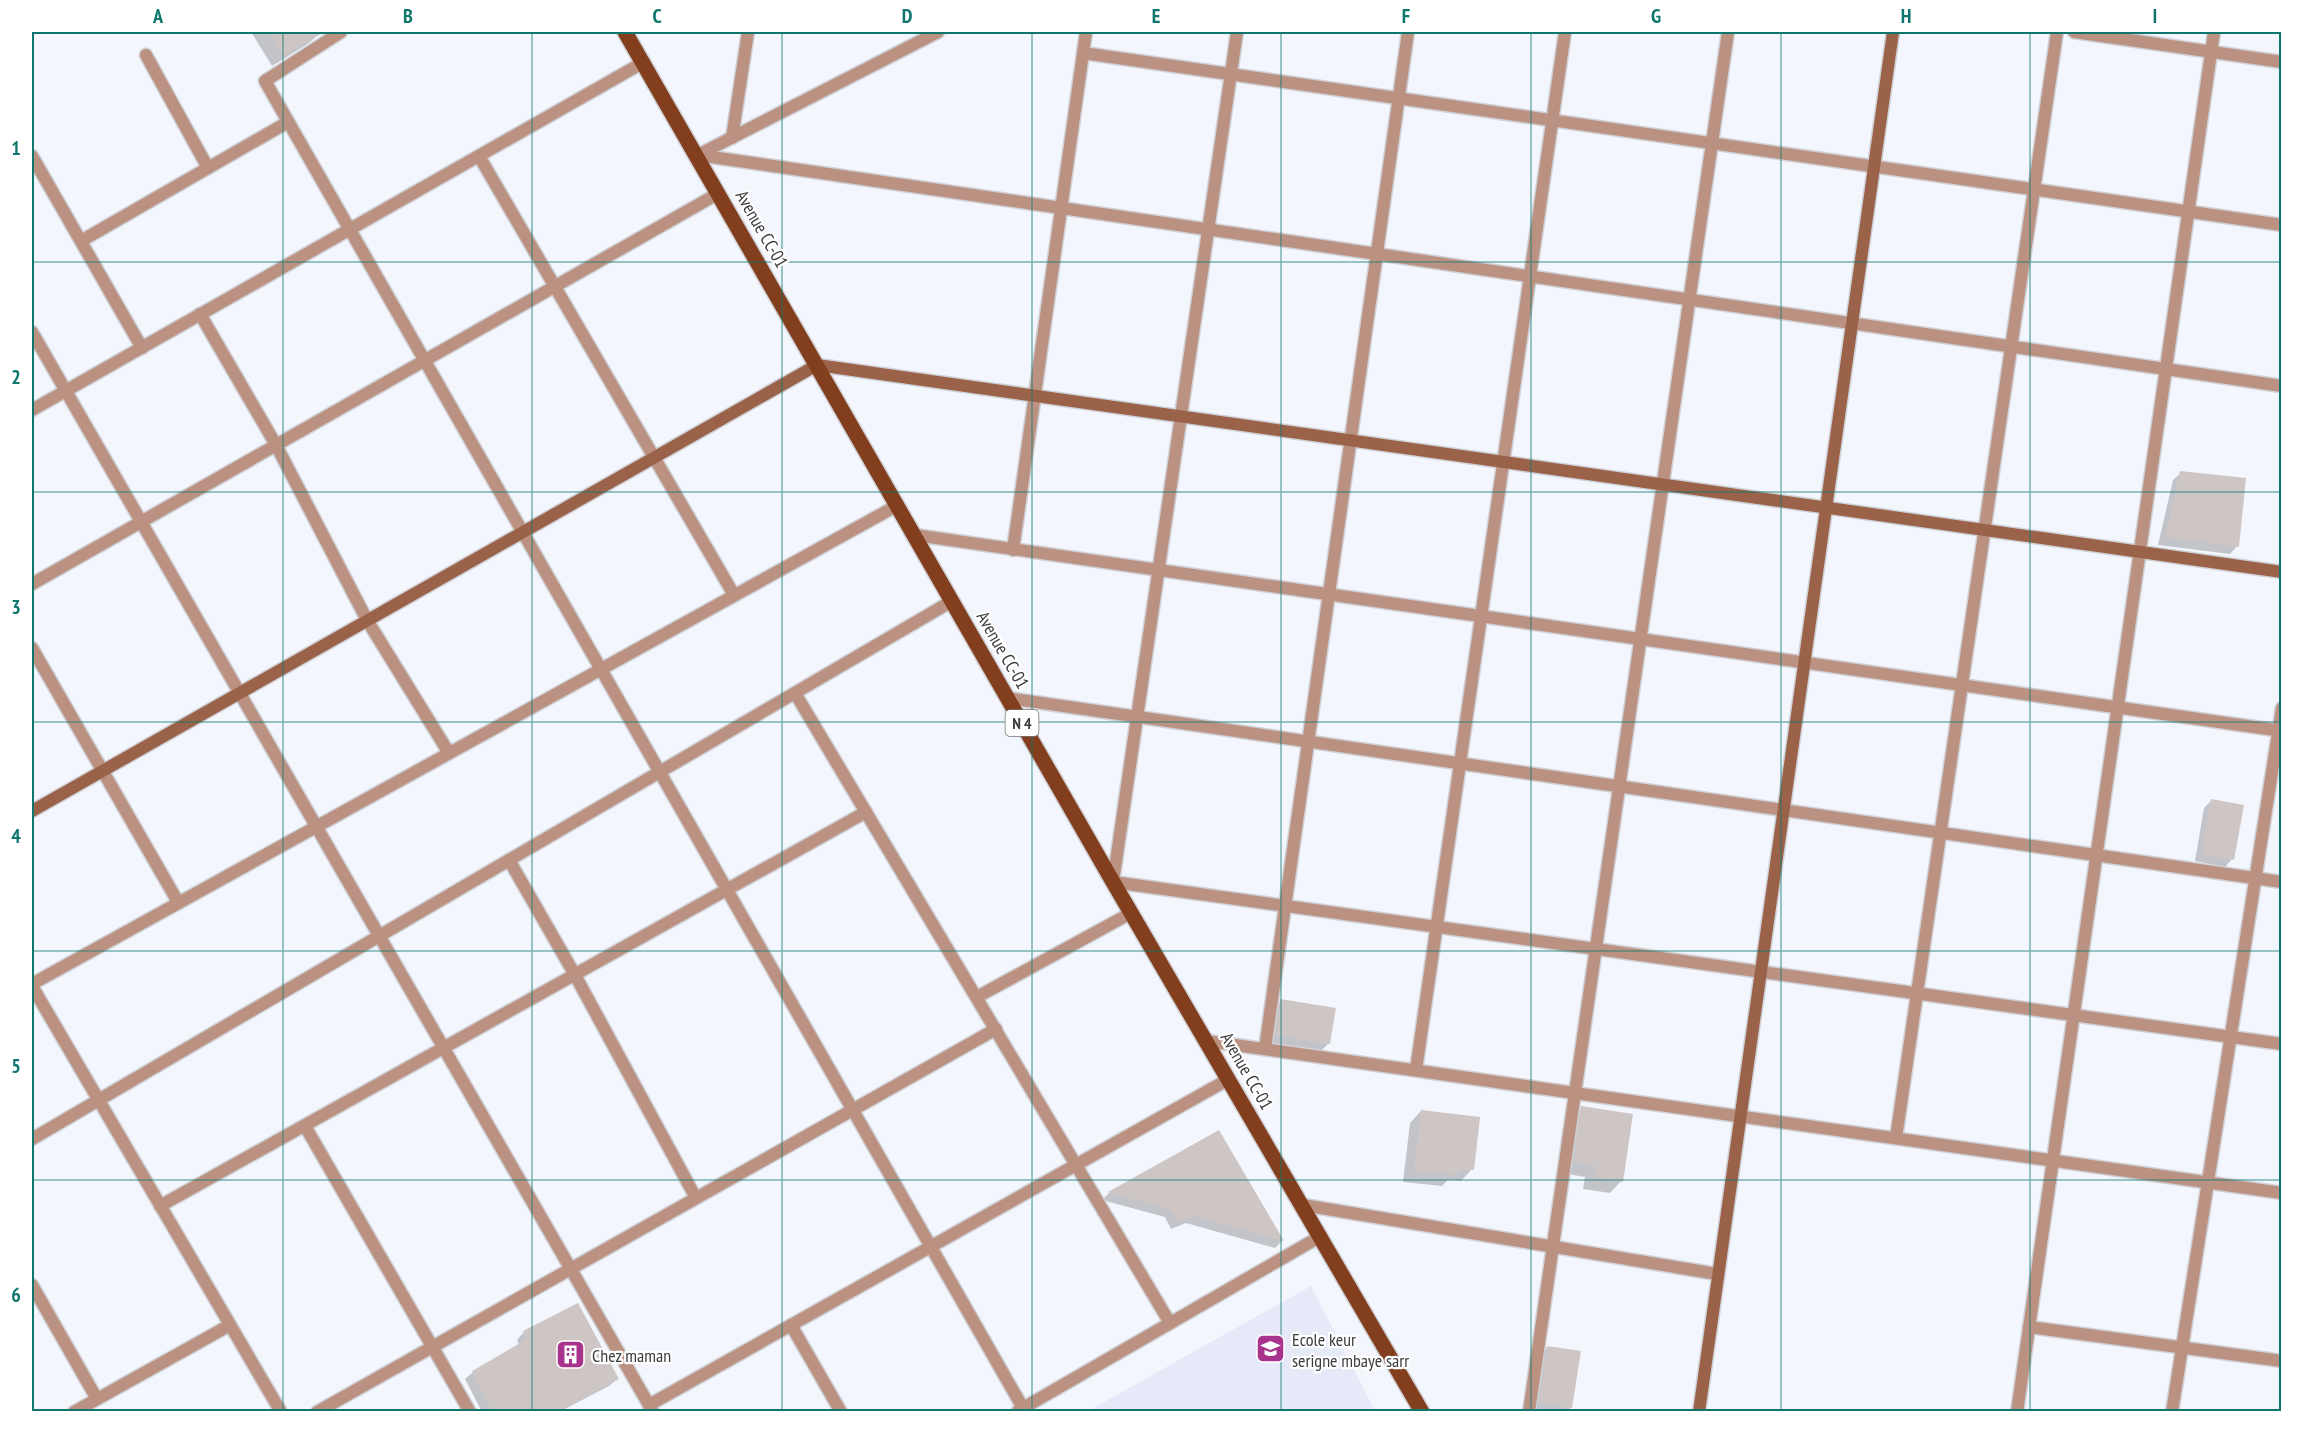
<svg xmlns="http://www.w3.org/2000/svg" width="2313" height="1443" font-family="'PT Sans Narrow',sans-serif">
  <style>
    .built { fill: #e6e9f7 }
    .shadow { fill: #0003 }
    .building { fill: #cec6c4 }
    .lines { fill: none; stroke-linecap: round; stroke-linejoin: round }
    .street-casing { stroke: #cfd1d7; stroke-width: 15 }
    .secondary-casing { stroke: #cfd1d7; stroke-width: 15 }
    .primary-casing { stroke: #cfd1d7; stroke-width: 18 }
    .street { stroke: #bb9281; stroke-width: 12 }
    .secondary { stroke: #9a6249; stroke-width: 12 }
    .primary { stroke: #823e1d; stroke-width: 15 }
    .grid { fill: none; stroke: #0f766e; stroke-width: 1.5; stroke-opacity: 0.55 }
    .labels { text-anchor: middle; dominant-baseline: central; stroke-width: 4.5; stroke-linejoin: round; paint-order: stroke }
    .shield { fill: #fff; stroke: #767679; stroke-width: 1.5 }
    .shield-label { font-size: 16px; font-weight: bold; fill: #3c3c3f }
    .street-label { font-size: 18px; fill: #3c3c3f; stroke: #fff }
    .poi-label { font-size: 18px; fill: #3c3c3f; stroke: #fff; text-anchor: start }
    .neatline { fill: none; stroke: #0f766e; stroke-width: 2 }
    .grid-label { font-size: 20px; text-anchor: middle; font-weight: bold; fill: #0f766e }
  </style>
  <rect width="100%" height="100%" fill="#f4f6fd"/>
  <polygon class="built" points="1311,1286 1375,1411 1088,1411"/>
  <g class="shadow">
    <polygon points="251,32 321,32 309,43 272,66"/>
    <polygon points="2181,473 2237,546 2230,554 2158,545 2173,480"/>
    <polygon points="2211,801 2232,859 2225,867 2195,861 2204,808"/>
    <polygon points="1281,1001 1329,1043 1317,1055 1264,1046 1269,1013"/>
    <polygon points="1582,1108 1621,1181 1610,1193 1583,1189 1585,1177 1562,1173 1570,1120"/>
    <polygon points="1421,1111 1472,1169 1461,1181 1448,1180 1442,1186 1403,1182 1410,1123"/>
    <polygon points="1219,1132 1282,1241 1275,1248 1186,1223 1171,1229 1165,1217 1102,1200 1109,1193"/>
    <polygon points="524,1332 617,1379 609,1386 559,1412 482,1412 465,1379 473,1372 519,1345 517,1340"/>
    <polygon points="1547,1348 1571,1407 1567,1412 1532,1410 1540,1355"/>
  </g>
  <g class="building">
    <polygon points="269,32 324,32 284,56"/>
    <polygon points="2180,471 2246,478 2239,547 2165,537"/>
    <polygon points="2211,799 2244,805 2234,860 2201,854"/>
    <polygon points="1280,999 1336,1008 1330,1044 1275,1035"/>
    <polygon points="1581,1106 1633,1114 1623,1182 1594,1177 1596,1165 1573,1162"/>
    <polygon points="1421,1110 1480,1117 1474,1170 1461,1169 1455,1175 1414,1171"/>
    <polygon points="1219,1130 1284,1241 1195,1216 1179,1222 1172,1210 1108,1192"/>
    <polygon points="578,1303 619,1379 557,1412 493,1412 472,1371 527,1339 523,1331"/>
    <polygon points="1547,1346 1581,1351 1572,1408 1539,1403"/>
  </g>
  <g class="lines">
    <defs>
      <g id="street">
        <polyline points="341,32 265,81 1023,1408"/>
        <polyline points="1237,32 1113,882 2282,1044"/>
        <polyline points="2074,32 2282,62"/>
        <polyline points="1083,53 2282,225"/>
        <polyline points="146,55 208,168"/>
        <polyline points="732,138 748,32"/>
        <polyline points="698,155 2282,386"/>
        <polyline points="698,155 938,32"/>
        <polyline points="32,156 142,348"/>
        <polyline points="479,156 734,595"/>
        <polyline points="81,241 288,122"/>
        <polyline points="200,314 276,445 367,620 449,753"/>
        <polyline points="32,332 653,1412"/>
        <polyline points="32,410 644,62"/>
        <polyline points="915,535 2282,731"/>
        <polyline points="1013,550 1086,32"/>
        <polyline points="32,584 719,193"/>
        <polyline points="32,648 178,902"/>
        <polyline points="795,693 1170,1323"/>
        <polyline points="1007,698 2282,882"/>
        <polyline points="509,860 575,975 696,1198"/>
        <polyline points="32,984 898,505"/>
        <polyline points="32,986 281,1412"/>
        <polyline points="977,997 1131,913"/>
        <polyline points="1207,1041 2282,1193"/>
        <polyline points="1265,1049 1408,32"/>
        <polyline points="1416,1070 1565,32"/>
        <polyline points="305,1126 470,1412"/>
        <polyline points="1896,1138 2057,32"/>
        <polyline points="32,1139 952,601"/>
        <polyline points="1303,1205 1717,1274"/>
        <polyline points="160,1206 866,812"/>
        <polyline points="32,1285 97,1399"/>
        <polyline points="791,1325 841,1412"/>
        <polyline points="2029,1327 2282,1361"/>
        <polyline points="649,1405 1229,1079"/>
        <polyline points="1018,1411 1321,1236"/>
        <polyline points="74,1412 230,1325"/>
        <polyline points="317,1412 996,1029"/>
        <polyline points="1529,1412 1728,32"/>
        <polyline points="2017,1412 2214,32"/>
        <polyline points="2172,1412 2282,708"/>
      </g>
      <g id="secondary">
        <polyline points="32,811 817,365 2282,572"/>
        <polyline points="1699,1412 1893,32"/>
      </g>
      <polyline id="primary" points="625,32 1113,882 1422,1412"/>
    </defs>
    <use href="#street" class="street-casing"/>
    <use href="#secondary" class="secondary-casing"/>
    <use href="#primary" class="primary-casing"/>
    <use href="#street" class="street"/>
    <use href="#secondary" class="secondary"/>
    <use href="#primary" class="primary"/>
  </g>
  <path class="grid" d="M283 32V1412M532 32V1412M782 32V1412M1032 32V1412M1281 32V1412M1531 32V1412M1781 32V1412M2030 32V1412M32 262H2282M32 492H2282M32 722H2282M32 951H2282M32 1180H2282"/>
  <defs>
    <symbol id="school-square" viewBox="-11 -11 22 22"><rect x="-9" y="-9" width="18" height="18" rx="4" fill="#a8338c" stroke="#fff"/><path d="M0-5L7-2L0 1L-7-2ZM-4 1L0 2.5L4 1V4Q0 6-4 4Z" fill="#fff"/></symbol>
    <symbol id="building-square" viewBox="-11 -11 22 22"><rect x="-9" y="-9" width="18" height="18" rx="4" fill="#a8338c" stroke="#fff"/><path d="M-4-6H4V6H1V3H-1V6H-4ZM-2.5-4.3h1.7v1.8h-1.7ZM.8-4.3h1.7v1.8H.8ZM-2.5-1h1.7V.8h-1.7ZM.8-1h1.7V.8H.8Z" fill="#fff"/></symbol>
  </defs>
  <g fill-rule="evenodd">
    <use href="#school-square" x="1254" y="1332" width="33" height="33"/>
    <use href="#building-square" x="554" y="1338" width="33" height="33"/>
  </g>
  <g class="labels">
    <rect class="shield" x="1005.5" y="710" width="33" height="26" rx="4.5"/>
    <g class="shield-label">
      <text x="1022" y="723">N 4</text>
    </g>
    <g class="street-label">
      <text transform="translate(762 229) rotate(60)">Avenue CC-01</text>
      <text transform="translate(1003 650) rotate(60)">Avenue CC-01</text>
      <text transform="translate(1247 1071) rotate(60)">Avenue CC-01</text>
    </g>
    <g class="poi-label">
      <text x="1292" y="1339">Ecole keur<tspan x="1292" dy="21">serigne mbaye sarr</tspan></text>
      <text x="592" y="1355">Chez maman</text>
    </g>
  </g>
  <rect width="2313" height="1443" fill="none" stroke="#ffffff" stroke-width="66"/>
  <rect x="33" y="33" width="2247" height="1377" class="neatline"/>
  <g class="grid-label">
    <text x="158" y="23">A</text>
    <text x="408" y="23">B</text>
    <text x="657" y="23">C</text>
    <text x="907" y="23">D</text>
    <text x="1156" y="23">E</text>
    <text x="1406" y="23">F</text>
    <text x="1656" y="23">G</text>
    <text x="1906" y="23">H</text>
    <text x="2155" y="23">I</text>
    <text x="16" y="155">1</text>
    <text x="16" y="384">2</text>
    <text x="16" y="614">3</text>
    <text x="16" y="843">4</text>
    <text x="16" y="1073">5</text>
    <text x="16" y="1302">6</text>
  </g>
</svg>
